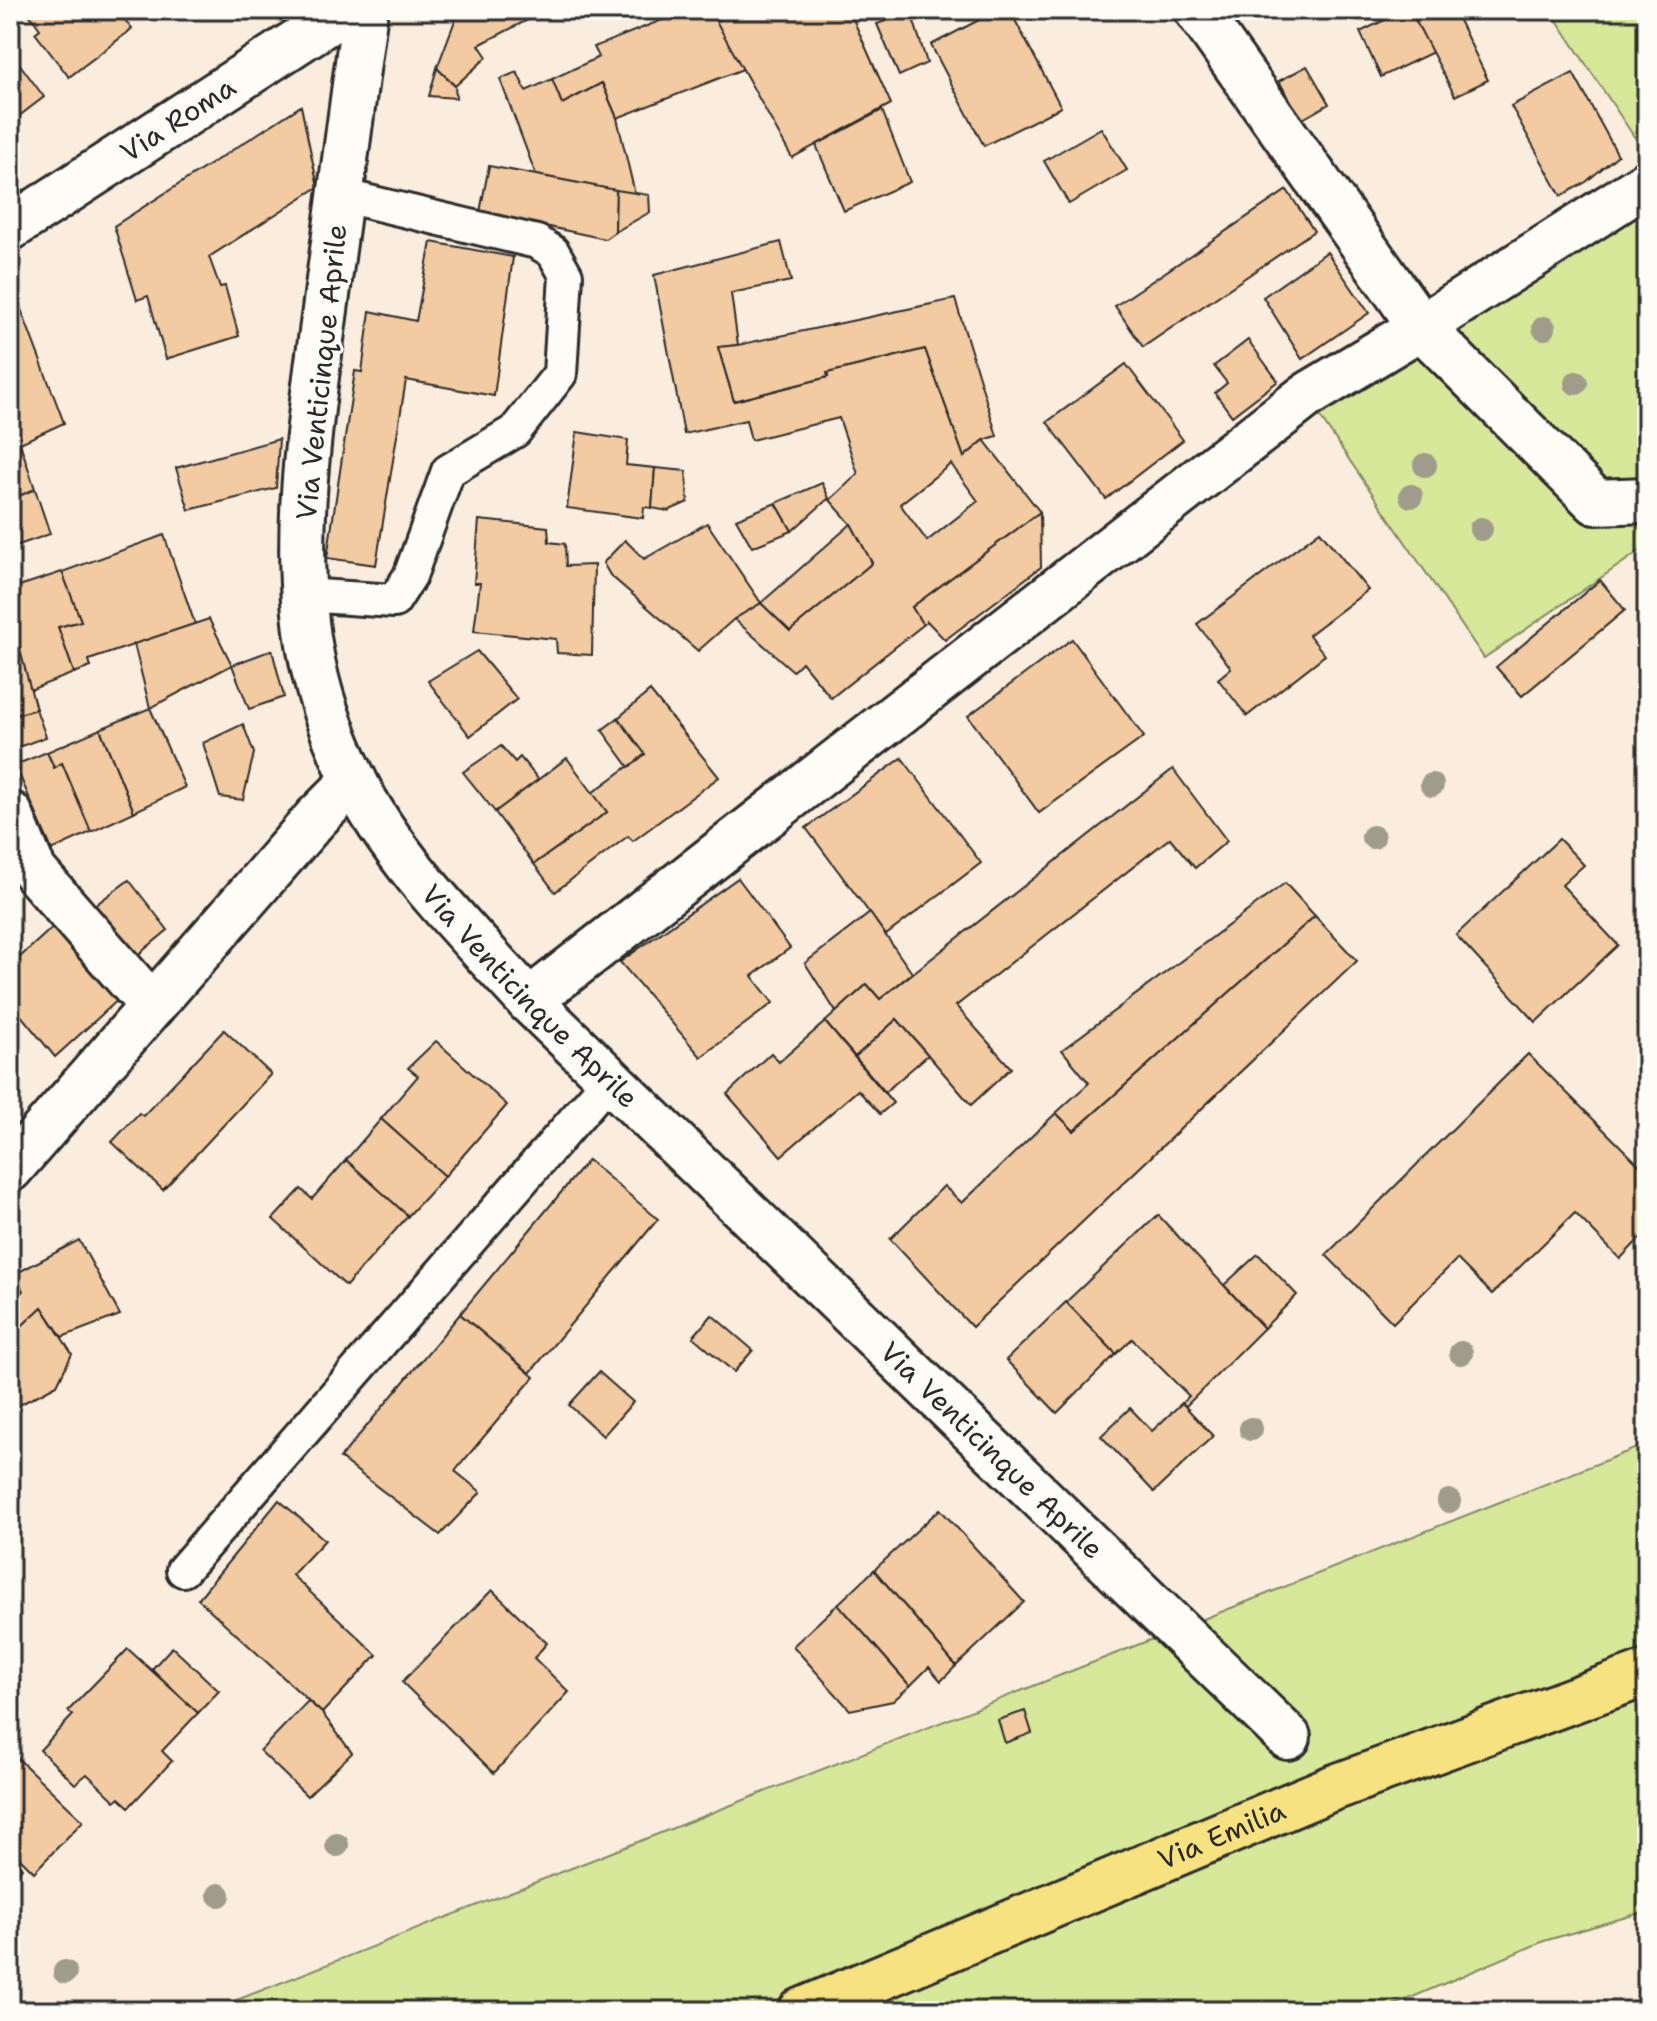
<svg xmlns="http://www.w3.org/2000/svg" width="1657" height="2021" font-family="'Shantell Sans',sans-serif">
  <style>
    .green { fill: #d7e89b; stroke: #818a63; stroke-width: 2 }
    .building { fill: #f3cba2; stroke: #2b2b2b; stroke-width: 2; fill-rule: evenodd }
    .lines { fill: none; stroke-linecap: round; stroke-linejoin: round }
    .lane-casing { stroke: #2b2b2b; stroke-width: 38 }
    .street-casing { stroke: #2b2b2b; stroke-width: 50 }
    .primary-casing { stroke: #2b2b2b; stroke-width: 50 }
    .lane { stroke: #fdfcf7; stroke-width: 32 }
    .street { stroke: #fdfcf7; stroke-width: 44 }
    .primary { stroke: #f7e281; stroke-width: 44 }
    .tree { fill: #a09c8b }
    .labels { text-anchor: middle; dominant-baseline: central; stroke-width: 6; stroke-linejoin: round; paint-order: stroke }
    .street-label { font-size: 28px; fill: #2b2b2b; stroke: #fdfcf7 }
  </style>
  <rect width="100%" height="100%" fill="#faedde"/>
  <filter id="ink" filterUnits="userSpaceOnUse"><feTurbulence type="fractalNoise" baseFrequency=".0125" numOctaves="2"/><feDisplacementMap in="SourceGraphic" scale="16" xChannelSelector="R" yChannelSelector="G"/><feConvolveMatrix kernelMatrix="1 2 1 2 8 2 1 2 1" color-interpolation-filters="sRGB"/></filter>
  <g filter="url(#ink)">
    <g class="green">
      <polygon points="1550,10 1647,10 1647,156"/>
      <polygon points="1647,180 1647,546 1484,658 1306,396"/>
      <polygon points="1647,1444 1647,1911 1544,1941 1380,2011 209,2011"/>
    </g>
    <g class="building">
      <polygon points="26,10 117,10 132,29 69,77 35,33 40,29"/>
      <polygon points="459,10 547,10 479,45 487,57 455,86 437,68"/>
      <polygon points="687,10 711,10 743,69 617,118 602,83 562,104 552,79 599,57 594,47"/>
      <polygon points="711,10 739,10 716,21"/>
      <polygon points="739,10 849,10 891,104 792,158 716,21"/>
      <polygon points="998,10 1015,10 1020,18 1015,20 1061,107 984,146 931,45"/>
      <polygon points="1015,10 1036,10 1020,18"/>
      <polygon points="1405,10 1410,10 1433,52 1381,77 1360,32"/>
      <polygon points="1410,10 1454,10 1488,80 1455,96"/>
      <polygon points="911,12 927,63 899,76 877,24"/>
      <polygon points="10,51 44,97 10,123"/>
      <polygon points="1307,66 1329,104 1301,120 1279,81"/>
      <polygon points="437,68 455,86 456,98 429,96"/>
      <polygon points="517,72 526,91 552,79 562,104 602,83 617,118 635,194 536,175 500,79"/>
      <polygon points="1573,73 1618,155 1586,182 1561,196 1511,106"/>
      <polygon points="301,106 318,187 209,257 220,287 225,286 239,336 166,359 148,296 137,300 114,226"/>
      <polygon points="882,110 910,182 844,211 816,145"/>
      <polygon points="1101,128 1127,170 1069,204 1044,161"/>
      <polygon points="489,166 616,190 615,232 605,239 480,212"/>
      <polygon points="616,190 649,195 650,212 615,232"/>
      <polygon points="1287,190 1314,231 1143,347 1115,306"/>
      <polygon points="431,242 513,257 494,396 406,380 376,565 327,558 355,371 362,372 370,311 416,321"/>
      <path d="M781 242 791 281 731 293 738 345 718 347 734 401 828 377 827 373 925 349 964 457 984 440 1040 512 912 607 923 625 831 698 802 662 793 671 734 619 761 603 790 631 872 563 851 524 830 500 858 474 839 418 751 440 746 420 684 434 654 275ZM951 464 978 501 927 541 900 504Z"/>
      <polygon points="1327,252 1369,313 1302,359 1263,297"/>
      <polygon points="955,299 997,436 984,440 964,457 925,349 827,373 828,377 734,401 718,347 738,345"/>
      <polygon points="19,304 64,423 20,443 35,489 10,500 10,310"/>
      <polygon points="1248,340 1278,381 1232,416 1215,393 1227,383 1214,366"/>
      <polygon points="1126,364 1183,440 1106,499 1047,422"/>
      <polygon points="577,432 628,440 626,465 655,468 652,508 644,507 643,518 567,508"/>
      <polygon points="279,439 276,488 189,510 176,468"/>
      <polygon points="655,468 686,471 688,502 668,511 652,508"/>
      <polygon points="822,483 829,498 792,531 776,503"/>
      <polygon points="35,489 50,534 10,548 10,500"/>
      <polygon points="776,503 792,531 752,547 736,519"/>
      <polygon points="1040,512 1041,567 945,640 927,621 923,625 912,607"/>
      <polygon points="479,520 548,527 549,542 565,544 566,566 594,565 592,655 557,653 556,639 474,631 480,583 474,583"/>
      <polygon points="707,523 761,603 734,619 698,651 610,575 603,563 625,540 644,559"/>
      <polygon points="851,524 872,563 790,631 761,603"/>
      <polygon points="1320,531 1368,590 1309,635 1325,655 1247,716 1218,679 1231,668 1197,624"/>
      <polygon points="164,535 195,624 89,660 91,667 74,673 58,627 81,621 62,572"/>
      <polygon points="62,572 81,621 58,627 74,673 30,690 10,618 10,589"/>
      <polygon points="1600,580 1625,610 1522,696 1496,667"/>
      <polygon points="209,619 232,665 150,708 134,644"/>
      <polygon points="14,628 36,709 10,717 10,629"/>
      <polygon points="1072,639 1144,737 1039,813 968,716"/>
      <polygon points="272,650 284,697 249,709 232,665"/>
      <polygon points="477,651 517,699 470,736 428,681"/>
      <polygon points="650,691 719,777 633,841 628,836 555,892 534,864 607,812 592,793 645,754 618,718"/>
      <polygon points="150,708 185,787 134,812 100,729"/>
      <polygon points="36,709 46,737 10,750 10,717"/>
      <polygon points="618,718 645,754 629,767 602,730"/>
      <polygon points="243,724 254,753 243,800 220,797 203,743"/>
      <polygon points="100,729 134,812 91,832 62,763 54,768 47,752"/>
      <polygon points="501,746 515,762 520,757 539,780 495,812 463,772"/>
      <polygon points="47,752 54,768 62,763 91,832 52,850 15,765"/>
      <polygon points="567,758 607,812 534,864 495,812"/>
      <polygon points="902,758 981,863 886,935 806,828"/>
      <polygon points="1173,769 1227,841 1195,868 1170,838 956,1006 1011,1068 971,1105 897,1019 855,1057 825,1022 867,984 880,999"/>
      <polygon points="1559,839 1584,865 1562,885 1618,945 1536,1022 1456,935"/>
      <polygon points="738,878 790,948 752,976 773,1003 701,1057 620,962"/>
      <polygon points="129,880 168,930 134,958 94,906"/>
      <polygon points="1285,883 1315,916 1074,1131 1056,1113 1089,1083 1062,1050"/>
      <polygon points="870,913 912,973 880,999 867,984 836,1012 805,963"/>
      <polygon points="1315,916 1357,961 972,1327 890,1239 944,1186 962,1203 1056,1113 1074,1131"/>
      <polygon points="54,926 120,998 55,1057 10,1002 10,959 17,953 20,957"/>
      <polygon points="897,1019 928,1055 885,1092 855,1057"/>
      <polygon points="825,1022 893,1103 880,1114 858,1090 781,1156 727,1094 771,1053 779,1062"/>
      <polygon points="224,1030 271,1074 163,1190 112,1142 139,1113 143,1116"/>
      <polygon points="436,1041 507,1105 445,1176 381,1119 418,1076 408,1068"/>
      <polygon points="1528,1054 1647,1173 1647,1231 1620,1259 1575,1213 1492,1294 1457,1259 1393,1323 1326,1255"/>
      <polygon points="381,1119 445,1176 408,1216 346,1160"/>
      <polygon points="346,1160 408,1216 346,1286 273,1219 301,1189 312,1199"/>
      <polygon points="588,1160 658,1219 530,1373 460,1314"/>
      <polygon points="1158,1215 1264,1328 1186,1406 1182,1403 1189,1396 1132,1339 1116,1354 1066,1302"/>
      <polygon points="79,1240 120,1315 62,1337 42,1307 10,1337 10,1299 23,1291 15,1274"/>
      <polygon points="1258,1254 1297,1295 1264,1328 1224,1285"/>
      <polygon points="1066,1302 1116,1354 1057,1413 1006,1360"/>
      <polygon points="42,1307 72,1354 57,1385 10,1410 10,1337"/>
      <polygon points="460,1314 534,1377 455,1471 481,1492 440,1535 340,1458"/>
      <polygon points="712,1315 753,1350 734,1372 693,1337"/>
      <polygon points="599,1372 633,1402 603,1436 569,1405"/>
      <polygon points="1182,1403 1213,1436 1154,1492 1101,1436 1130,1408 1152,1431"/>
      <polygon points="279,1500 325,1540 292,1575 377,1655 322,1713 198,1599"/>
      <polygon points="940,1509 1024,1602 956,1666 874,1570"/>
      <polygon points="874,1570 956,1666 941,1681 929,1667 910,1686 838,1604"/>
      <polygon points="492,1590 547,1643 534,1658 569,1692 494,1773 402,1682"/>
      <polygon points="838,1604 910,1686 893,1701 850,1710 793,1646"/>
      <polygon points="172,1647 219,1691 198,1713 152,1669"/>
      <polygon points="128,1649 198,1713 162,1751 172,1761 129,1807 119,1798 115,1801 87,1774 75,1784 40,1750 73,1715 68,1711"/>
      <polygon points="308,1701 322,1713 352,1753 307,1796 260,1751"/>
      <polygon points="1025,1711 1032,1733 1005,1743 998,1720"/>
      <polygon points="10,1751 83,1821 34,1872 10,1848"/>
      <polygon points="10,1856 22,1868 10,1881"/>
    </g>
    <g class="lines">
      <defs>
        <g id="lane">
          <polyline points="303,595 394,601 410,576 448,471 515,431 560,374 566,275 553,252 537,242 340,195"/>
          <polyline points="183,1570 611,1078"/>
        </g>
        <g id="street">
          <path id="s1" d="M365 10C351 110 338 210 325 310 310 422 289 553 313 665 321 703 336 743 353 778 391 858 470 936 529 1001L1288 1737"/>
          <polyline points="1197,10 1421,327 1596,502 1647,500"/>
          <path id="s2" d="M10 228 346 10"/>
          <polyline points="10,814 34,871 152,1006"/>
          <polyline points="529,1001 1306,396 1421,327 1647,183"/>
          <polyline points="10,1169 316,818 354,780"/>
        </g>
        <g id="primary">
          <path id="s3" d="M801 2011 1330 1789 1647 1673"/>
        </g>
      </defs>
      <use href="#lane" class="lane-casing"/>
      <use href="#street" class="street-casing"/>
      <use href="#primary" class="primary-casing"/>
      <use href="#lane" class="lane"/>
      <use href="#street" class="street"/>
      <use href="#primary" class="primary"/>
    </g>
    <g class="tree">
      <circle cx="1544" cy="328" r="12"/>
      <circle cx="1576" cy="383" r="12"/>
      <circle cx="1425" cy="465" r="12"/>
      <circle cx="1411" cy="496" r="12"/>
      <circle cx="1481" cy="529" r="12"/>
      <circle cx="1432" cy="785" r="12"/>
      <circle cx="1373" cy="837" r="12"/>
      <circle cx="1461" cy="1353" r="12"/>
      <circle cx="1251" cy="1429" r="12"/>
      <circle cx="1449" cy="1501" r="12"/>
      <circle cx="337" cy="1845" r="12"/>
      <circle cx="219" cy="1895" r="12"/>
      <circle cx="65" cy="1972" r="12"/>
    </g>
  </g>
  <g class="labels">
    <g class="street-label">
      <text stroke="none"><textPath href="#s2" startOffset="200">Via Roma</textPath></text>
      <text transform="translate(321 372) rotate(-84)">Via Venticinque Aprile</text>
      <text stroke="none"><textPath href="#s1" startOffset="1062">Via Venticinque Aprile</textPath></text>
      <text stroke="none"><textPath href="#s1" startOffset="1710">Via Venticinque Aprile</textPath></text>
      <text stroke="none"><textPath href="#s3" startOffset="456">Via Emilia</textPath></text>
    </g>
  </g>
  <rect width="1657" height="2021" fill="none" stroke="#fdfcf7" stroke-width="40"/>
  <rect x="20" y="20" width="1617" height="1981" fill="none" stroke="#2b2b2b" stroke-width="3" filter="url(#ink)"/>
</svg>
